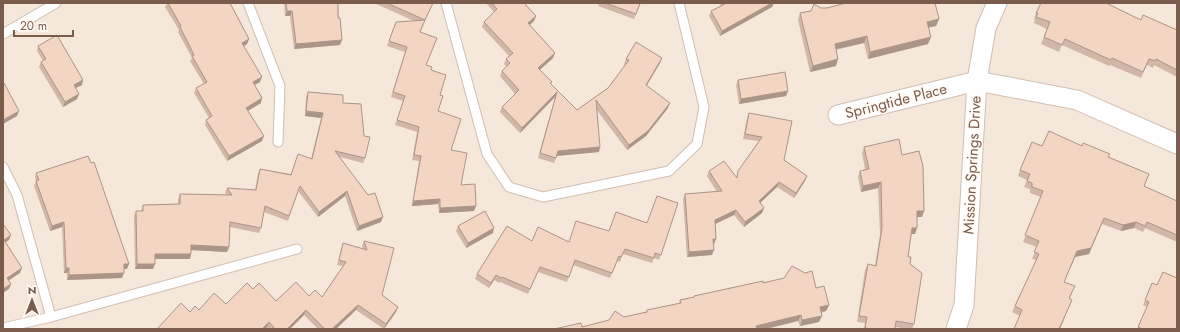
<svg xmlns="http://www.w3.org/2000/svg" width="1180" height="332" font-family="Jost,sans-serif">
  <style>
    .residential { fill: #f5e8da }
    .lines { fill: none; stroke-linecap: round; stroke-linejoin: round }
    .service-casing { stroke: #d1beb0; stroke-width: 11 }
    .minor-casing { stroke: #d1beb0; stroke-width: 21 }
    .service { stroke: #fff; stroke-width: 9 }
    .minor { stroke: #fff; stroke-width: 19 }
    .wall { fill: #d1b7a8 }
    .shaded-wall { fill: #aa9588 }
    .building { fill: #f3d5c3; stroke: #aa9588 }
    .labels { text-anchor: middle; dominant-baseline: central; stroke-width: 3; stroke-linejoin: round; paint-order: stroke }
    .street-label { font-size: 15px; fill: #7a5c4d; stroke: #fffaf3 }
  </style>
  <rect width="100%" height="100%" fill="#fdf6ec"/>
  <rect class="residential" x="3" y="3" width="1174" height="326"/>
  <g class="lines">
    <defs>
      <g id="service">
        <polyline points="248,3 280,86 278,142"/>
        <polyline points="446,3 487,154 509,187 543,197 669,171 697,144 704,107 679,3"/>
        <polyline points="3,34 56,3"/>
        <polyline points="3,167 17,195 51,317"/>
        <polyline points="3,328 51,317 297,249"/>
      </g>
      <g id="minor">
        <polyline points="838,115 977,81 1077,100 1177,144"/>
        <polyline points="956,329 964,305 977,81 986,28 997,3"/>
      </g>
    </defs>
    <use href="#service" class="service-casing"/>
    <use href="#minor" class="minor-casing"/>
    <use href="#service" class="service"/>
    <use href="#minor" class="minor"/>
  </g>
  <g class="wall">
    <polygon points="167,3 230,3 249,39 247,44 244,46 260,82 254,85 261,103 248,111 262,141 227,161 205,125 206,120 209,118 194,93 196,88 204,84 190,61 192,58 178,32 179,30 165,7"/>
    <polygon points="284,3 338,3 340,45 294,49 290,16 285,16"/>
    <polygon points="374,3 433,3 420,32 426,65 431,70 440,95 438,111 451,150 461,185 474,211 439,213 438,204 412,206 419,161 412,160 417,132 395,125 403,101 391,97 405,52 387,46 396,22 414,21"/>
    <polygon points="486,3 524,3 536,16 534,21 530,25 555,53 553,58 540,70 552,82 551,84 577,110 608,88 625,65 624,64 626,59 662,58 660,63 647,85 668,108 646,136 627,150 596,109 599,152 557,156 554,163 538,158 555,97 520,133 500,112 502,107 515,94 500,76 502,71 507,67 504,64 506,59 509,56 482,27 484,22 494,12"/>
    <polygon points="599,3 641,3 634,19 598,6"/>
    <polygon points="719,3 774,3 772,7 720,36 709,16 711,11 721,6"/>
    <polygon points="821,8 939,19 936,26 928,28 928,44 868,59 864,43 836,50 836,66 810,72 798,20 800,13"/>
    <polygon points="1036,13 1141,20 1177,30 1177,77 1154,65 1153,68 1147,65 1141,78 1110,65 1109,66 1062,45 1059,52 1041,44 1047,29 1034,23 1035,20 1034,19"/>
    <polygon points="38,46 82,85 75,88 79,94 77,99 63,107 39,67 41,62 43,61 37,51"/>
    <polygon points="738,80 788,91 786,96 739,104 736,85"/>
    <polygon points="308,92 343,103 365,158 363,163 340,157 381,222 357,231 345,196 318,217 298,191 288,221 264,212 261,228 259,233 230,227 229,247 227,252 191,250 190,259 155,259 153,269 135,269 134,216 136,211 141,211 143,205 178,204 178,199 180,194 227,195 225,193 227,188 255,190 258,174 260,169 291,174 311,159 321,118 305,116 306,97"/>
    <polygon points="749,113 784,160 807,176 805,181 794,198 777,187 760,203 762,213 744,227 734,215 715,224 716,239 714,244 712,255 687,257 683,199 685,194 717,192 707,176 709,171 736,178 738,171 759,141 743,139 747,118"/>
    <polygon points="1042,146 1109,157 1149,174 1144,186 1177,201 1177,242 1145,228 1143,232 1134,228 1121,231 1102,224 1089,254 1075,257 1064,282 1072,293 1070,298 1072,300 1070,306 1020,316 1012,312 1036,260 1032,259 1037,247 1023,242 1041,197 1030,193 1030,189 1024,187 1027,180 1018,176 1020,170"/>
    <polygon points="864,147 902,155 924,211 922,217 917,217 917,228 915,234 911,234 908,257 910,264 914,324 912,329 908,329 895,327 895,329 864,329 865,323 857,322 865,270 868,264 875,266 880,234 878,188 861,192 858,177 860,171 865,169 862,153"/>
    <polygon points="36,173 127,269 124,269 122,278 67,280 67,273 64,273 62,227 50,231 34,186 36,181 35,178"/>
    <polygon points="678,203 659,260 654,258 652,263 623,254 620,262 617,261 610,278 573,265 567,282 538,272 528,294 500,282 499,283 494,280 489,288 475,279 477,274 532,241 569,242 609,231 647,223"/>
    <polygon points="458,226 493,233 466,248 456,231"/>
    <polygon points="364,241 382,295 398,307 396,312 384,329 356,310 336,329 318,329 304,315 290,329 268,329 267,327 265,329 157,329 190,312 226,304 253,289 276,301 322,297 343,266 337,265 343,243 363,249 362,246"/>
    <polygon points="763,283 816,288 829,305 826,311 821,313 819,322 800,326 798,321 582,327 646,312 647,310 679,303 680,300 694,297 694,296"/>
    <polygon points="1152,283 1177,329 1137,329 1147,307 1143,305"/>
  </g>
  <g class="shaded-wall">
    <polygon points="772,3 774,3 772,7 720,36 722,31"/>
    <polygon points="287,11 292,11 290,16 285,16"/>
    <polygon points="536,16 534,21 526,28 528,23"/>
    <polygon points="939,19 936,26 924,28 927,22"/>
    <polygon points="867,36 864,43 832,50 835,44"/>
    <polygon points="931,37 928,44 868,59 870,52"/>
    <polygon points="249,39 247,44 240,48 242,43"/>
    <polygon points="342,40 340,45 294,49 296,44"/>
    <polygon points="555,53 553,58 536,73 538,68"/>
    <polygon points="662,58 660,63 644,90 646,85"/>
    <polygon points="838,59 836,66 810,72 813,66"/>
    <polygon points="262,77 260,82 251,87 253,82"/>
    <polygon points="83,80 82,85 72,90 74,85"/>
    <polygon points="788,91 786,96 739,104 741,99"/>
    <polygon points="557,92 555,97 520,133 522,128"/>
    <polygon points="79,94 77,99 63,107 65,102"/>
    <polygon points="262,98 261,103 244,113 246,108"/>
    <polygon points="670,103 668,108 646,136 627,150 629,145"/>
    <polygon points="19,111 17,116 3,124 3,120"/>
    <polygon points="306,111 323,113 321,118 305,116"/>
    <polygon points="264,136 262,141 227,161 229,156"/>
    <polygon points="600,147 599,152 556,156 558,151"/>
    <polygon points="807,176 805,181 794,198 796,193"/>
    <polygon points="779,182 777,187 757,206 759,201"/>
    <polygon points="881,182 878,188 861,192 863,186"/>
    <polygon points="347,191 345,196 318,217 319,212"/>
    <polygon points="440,199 438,204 412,206 413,201"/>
    <polygon points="476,206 474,211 439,213 440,208"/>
    <polygon points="764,208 762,213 744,227 745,222"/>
    <polygon points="736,210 734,215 713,225 715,220"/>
    <polygon points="917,211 924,211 922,217 915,217"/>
    <polygon points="383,217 381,222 357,231 359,226"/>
    <polygon points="1104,218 1089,254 1075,257 1062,288 1077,251"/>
    <polygon points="64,222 62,227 50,231 52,226"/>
    <polygon points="1136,222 1134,228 1121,231 1123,225"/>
    <polygon points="494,228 493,233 466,248 468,243"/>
    <polygon points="912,228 917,228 915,234 910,234"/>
    <polygon points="11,235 9,240 3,244 4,240"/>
    <polygon points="713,239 716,239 714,244 712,244"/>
    <polygon points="191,245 229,247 227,252 190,250"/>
    <polygon points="714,250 712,255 687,257 689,252"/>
    <polygon points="155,254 191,254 190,259 153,259"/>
    <polygon points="124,264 129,264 127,269 122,269"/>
    <polygon points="137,264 155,264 153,269 135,269"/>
    <polygon points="22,268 20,273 5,283 7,278"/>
    <polygon points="66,268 69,268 67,273 64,273"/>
    <polygon points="124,273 122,278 67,280 69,275"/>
    <polygon points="496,275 494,280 489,288 491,283"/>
    <polygon points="11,284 9,289 3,293 3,289"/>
    <polygon points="1072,300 1060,329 1059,329"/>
    <polygon points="358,305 356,310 336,329 332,329"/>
    <polygon points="829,305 826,311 817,313 820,307"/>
    <polygon points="398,307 396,312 384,329 386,324"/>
    <polygon points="306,310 304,315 290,329 287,329"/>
    <polygon points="801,315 798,321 766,329 755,329 756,326"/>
    <polygon points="822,316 819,322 800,326 802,320"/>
    <polygon points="269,322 267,327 265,329 262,329"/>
  </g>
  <g class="building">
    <polygon points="168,3 230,3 249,39 242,43 262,77 253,82 262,98 246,108 264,136 229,156 206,120 212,116 196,88 207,82 192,56 194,55 180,27 181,26"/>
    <polygon points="286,3 338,3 338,18 340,18 342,40 296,44 292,11 287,11"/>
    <polygon points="387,3 433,3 425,20"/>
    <polygon points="492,3 524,3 536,16 528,23 555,53 538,68 552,82 550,83 577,110 608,88 629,60 626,59 636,42 662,58 646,85 670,103 648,131 629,145 596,100 600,147 558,151 556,158 540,153 557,92 522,128 502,107 519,90 502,71 510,63 506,59 513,53 484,22 497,9"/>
    <polygon points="605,3 640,3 636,14"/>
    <polygon points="724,3 772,3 722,31 711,11 725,4"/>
    <polygon points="846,3 935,3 939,19 927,22 931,37 870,52 867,36 835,44 838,59 813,66 800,13 811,11 814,4 821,8 827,8"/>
    <polygon points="1041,3 1106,3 1141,20 1143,15 1177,30 1177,70 1156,59 1155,61 1149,59 1143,72 1112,58 1111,60 1065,39 1062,45 1044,37 1050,22 1036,17 1038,13 1036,13"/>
    <polygon points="425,20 420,32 437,38 426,65 432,67 431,70 446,75 440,95 443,96 438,111 461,119 451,150 467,153 461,185 475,184 476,206 440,208 440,199 413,201 421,156 414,155 419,127 397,120 405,96 393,92 407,47 389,41 396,22"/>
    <polygon points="57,35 83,80 74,85 79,94 65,102 41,62 46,59 38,46"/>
    <polygon points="785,72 788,91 741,99 738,80"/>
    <polygon points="4,83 19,111 3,120 3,84"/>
    <polygon points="308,92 343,95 343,103 361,104 364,136 370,137 365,158 335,151 368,195 375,193 383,217 359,226 347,191 319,212 300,186 289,216 265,206 261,228 230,222 229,247 191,245 191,254 155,254 155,264 137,264 136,211 143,211 143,205 180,204 180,194 232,195 227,188 256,190 260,169 291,175 298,154 312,159 323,113 306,111"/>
    <polygon points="749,113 792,121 784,160 807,176 796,193 779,182 759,201 764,208 745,222 736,210 715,220 716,239 713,239 714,250 689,252 685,194 722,191 709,171 724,161 737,178 738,171 762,137 745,134"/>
    <polygon points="1049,131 1082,146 1083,143 1110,154 1108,157 1149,174 1144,186 1177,201 1177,235 1147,222 1145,226 1136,222 1123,225 1104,218 1091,248 1077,251 1064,282 1075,286 1069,298 1072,300 1059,329 1014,329 1022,310 1015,306 1039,254 1034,252 1039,241 1025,235 1043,191 1032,187 1032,183 1027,181 1030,174 1020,170 1032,142 1042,146"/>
    <polygon points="899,139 902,155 919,151 923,166 924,211 917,211 917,228 912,228 908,257 911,257 910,264 922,273 914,324 896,321 895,329 873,329 865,328 867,317 859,316 868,264 876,266 882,228 881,182 863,186 860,171 869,169 864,147"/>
    <polygon points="88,156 91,163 94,162 129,264 124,264 124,273 69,275 69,268 66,268 64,222 52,226 36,181 39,180 36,173"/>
    <polygon points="657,196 678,203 661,255 655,253 654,258 625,249 621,257 619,256 612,273 575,260 569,277 540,267 530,289 502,277 501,278 496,275 491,283 477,274 507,226 532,241 538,227 569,242 576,221 609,231 616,212 647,223"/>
    <polygon points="485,211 494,228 468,243 458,226"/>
    <polygon points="3,224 11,235 4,240 22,268 7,278 11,284 3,289"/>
    <polygon points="364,241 394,248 382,295 398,307 386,324 358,305 332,329 325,329 306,310 287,329 275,329 269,322 262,329 235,329 234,328 234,329 157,329 181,303 190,312 195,306 199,310 214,293 226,304 247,283 253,289 259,283 276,301 296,282 309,296 315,290 322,297 346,262 339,260 343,243 367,250"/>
    <polygon points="792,266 805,273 812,271 816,288 824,286 829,305 820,307 822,316 802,320 801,315 756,326 757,329 554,329 581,323 582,327 609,320 615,311 624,317 647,312 647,310 681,303 680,300 694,297 694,296 763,281 763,283 784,278"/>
    <polygon points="1163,272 1177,278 1177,329 1143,329 1138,327 1149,302 1145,300 1152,283 1157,285"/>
  </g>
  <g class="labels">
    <g class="street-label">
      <text transform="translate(896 101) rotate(-14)">Springtide Place</text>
      <text transform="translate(972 165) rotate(-87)">Mission Springs Drive</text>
    </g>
  </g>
  <rect width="1180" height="332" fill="none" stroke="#7a5c4d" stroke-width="8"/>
  <g transform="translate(32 300)" stroke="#fffaf3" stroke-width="3" paint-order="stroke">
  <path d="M0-3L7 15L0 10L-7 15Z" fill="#7a5c4d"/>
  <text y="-6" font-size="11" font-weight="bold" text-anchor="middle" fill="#7a5c4d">N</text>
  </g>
  <path d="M14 30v6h59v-6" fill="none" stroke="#7a5c4d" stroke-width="2"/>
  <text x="20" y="30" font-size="12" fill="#7a5c4d" stroke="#fffaf3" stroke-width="3" paint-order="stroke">20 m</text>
</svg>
